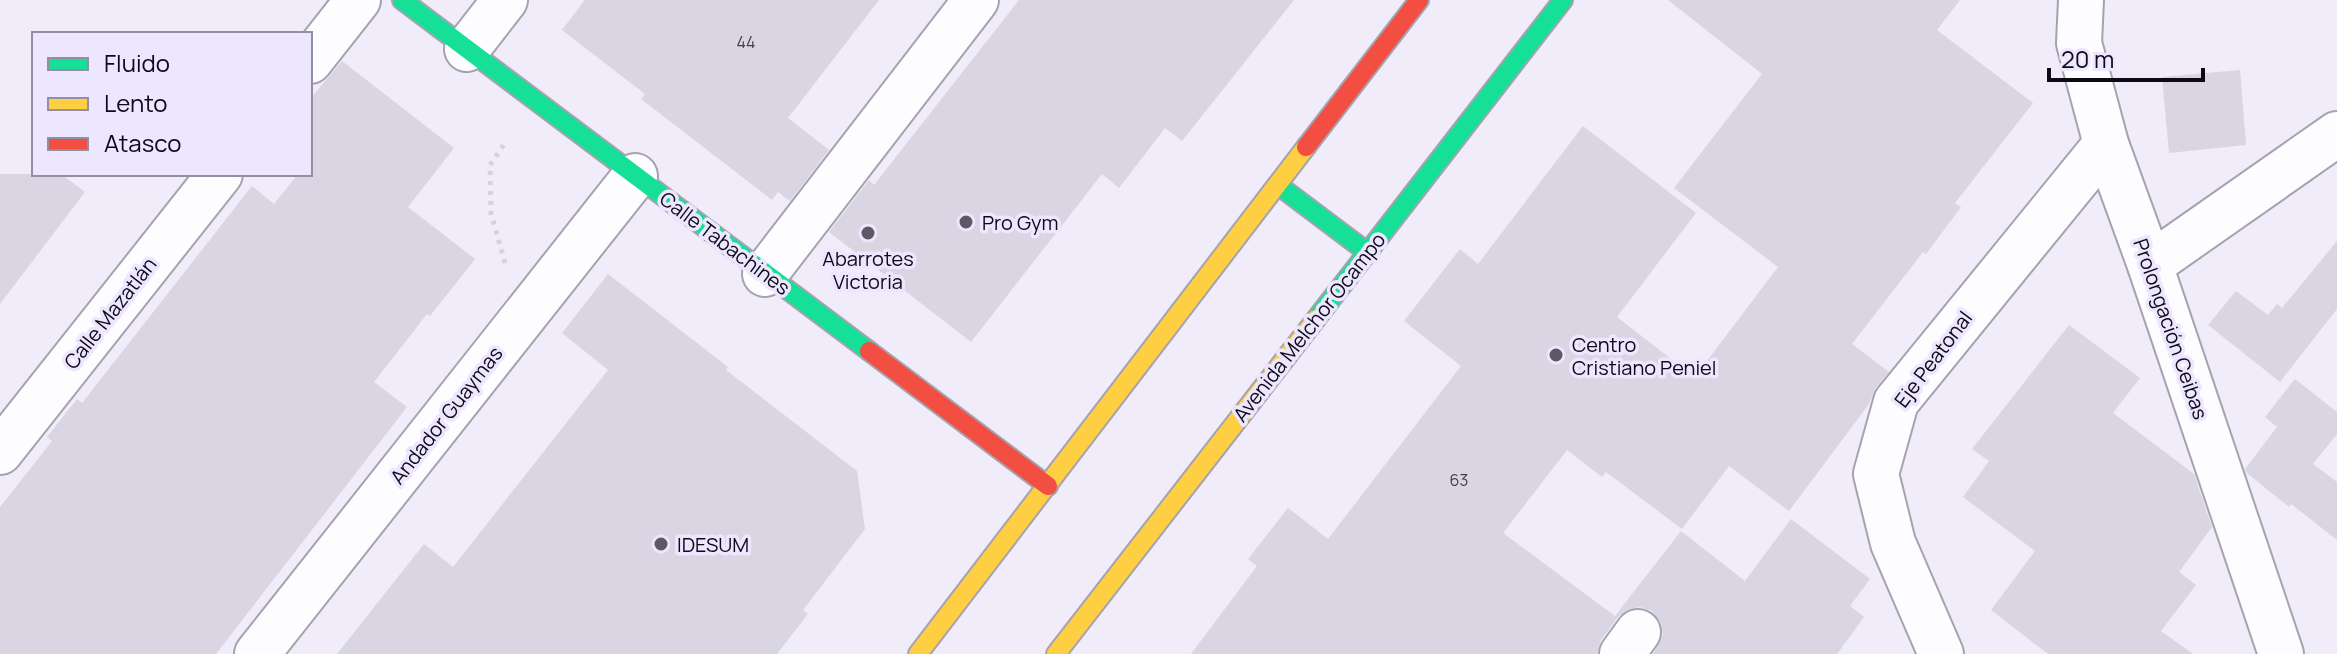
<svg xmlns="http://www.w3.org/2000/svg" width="2337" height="654" font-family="Manrope,sans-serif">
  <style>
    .building { fill: #d9d5e2 }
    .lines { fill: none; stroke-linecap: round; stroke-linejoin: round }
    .street-casing { stroke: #a6a2af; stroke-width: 48 }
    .fast-casing { stroke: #a6a2af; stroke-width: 22 }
    .slow-casing { stroke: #a6a2af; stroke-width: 22 }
    .jam-casing { stroke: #a6a2af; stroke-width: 22 }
    .path { stroke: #d5d3d8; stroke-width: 5; stroke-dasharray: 4 6; stroke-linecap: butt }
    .street { stroke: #fdfcfe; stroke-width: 44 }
    .fast { stroke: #16e098; stroke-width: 18 }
    .slow { stroke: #ffcf43; stroke-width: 18 }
    .jam { stroke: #f24e42; stroke-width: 18 }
    .poi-dot { fill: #5c5865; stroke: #ede6ff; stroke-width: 3 }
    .labels { text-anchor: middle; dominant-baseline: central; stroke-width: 7; stroke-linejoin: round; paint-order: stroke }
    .number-label { font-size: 16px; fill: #423e4b }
    .poi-label { font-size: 20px; fill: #0d0916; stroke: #ede6ff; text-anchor: start }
    .street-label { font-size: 20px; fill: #0d0916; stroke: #ede6ff }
  </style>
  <rect width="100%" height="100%" fill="#f0ecf9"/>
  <g class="building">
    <polygon points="585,0 879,0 788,118 829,150 790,201 778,192 772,200 641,99 645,94 562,30"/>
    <polygon points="1019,0 1294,0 1182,141 1165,128 1119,188 1102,174 971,342 829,232 869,180 874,185"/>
    <polygon points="1668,0 1960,0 1937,30 2033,103 1955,203 1961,207 1926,254 1923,252 1852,344 1889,372 1876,387 1869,404 1789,511 1729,466 1682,529 1606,472 1602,477 1567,450 1503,533 1615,616 1681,531 1745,581 1791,519 1870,579 1850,606 1864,617 1837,654 1653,654 1663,635 1661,623 1652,611 1640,607 1627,610 1618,617 1601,640 1597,654 1191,654 1257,566 1248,559 1288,508 1328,539 1461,366 1404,321 1460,249 1478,264 1583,126 1696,213 1617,317 1688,372 1690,369 1697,374 1778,267 1674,188 1762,74"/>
    <polygon points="342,61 454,148 408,207 475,259 430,316 427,314 374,382 407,407 216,654 0,654 0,507 52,441 47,437 77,399 82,403 252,186 274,204 298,174 310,174 310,99"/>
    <polygon points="2240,70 2246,145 2169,153 2162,77"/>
    <polygon points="0,174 61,174 85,192 0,304"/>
    <polygon points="2337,241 2337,309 2280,382 2208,325 2236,291 2268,315 2277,304 2282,308"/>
    <polygon points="608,274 728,367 726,370 857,471 865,529 803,610 808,614 777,654 337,654 424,544 453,567 608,370 562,333"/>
    <polygon points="2069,325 2140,378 2113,413 2194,474 2212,527 2179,572 2196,585 2161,631 2193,654 2048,654 1991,610 2035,551 1963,497 1989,461 1972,449"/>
    <polygon points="2295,379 2337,412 2337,434 2313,464 2337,482 2337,540 2291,504 2289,507 2247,473 2245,469 2277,427 2265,417"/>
  </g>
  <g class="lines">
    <defs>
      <g id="street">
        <polyline points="2081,0 2079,43 2106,144 2150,265 2281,654"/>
        <polyline points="467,49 505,0"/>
        <polyline points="310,61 358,0"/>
        <polyline points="2150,265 2337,134"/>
        <polyline points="765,274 976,0"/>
        <polyline points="0,452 220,174"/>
        <polyline points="257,654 635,176"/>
        <polyline points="1622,654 1638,632"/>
        <polyline points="1941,654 1893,543 1876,474 1896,402 2106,144"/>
      </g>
      <g id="fast">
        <polyline points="402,0 869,351"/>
        <polyline points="1278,185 1367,252"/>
        <polyline points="1316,319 1563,0"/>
      </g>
      <g id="slow">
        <polyline points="918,654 1306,147"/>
        <polyline points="1056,654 1316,319"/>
      </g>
      <g id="jam">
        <polyline points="1306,147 1419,0"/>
        <polyline points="869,351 1048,486"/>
      </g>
    </defs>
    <use href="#street" class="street-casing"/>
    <use href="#fast" class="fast-casing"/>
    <use href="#slow" class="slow-casing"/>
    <use href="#jam" class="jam-casing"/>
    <polyline class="path" points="505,263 491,213 490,165 507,140"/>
    <use href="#street" class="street"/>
    <use href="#fast" class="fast"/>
    <use href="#slow" class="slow"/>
    <use href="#jam" class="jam"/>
  </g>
  <g class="poi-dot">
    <circle cx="966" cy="222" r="8"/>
    <circle cx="868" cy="233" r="8"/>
    <circle cx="1556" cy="355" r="8"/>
    <circle cx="661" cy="544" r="8"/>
  </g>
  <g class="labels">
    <g class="number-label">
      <text x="746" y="42">44</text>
      <text x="1459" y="480">63</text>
    </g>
    <g class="poi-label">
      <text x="982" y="222">Pro Gym</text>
      <text x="868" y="258" text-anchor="middle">Abarrotes<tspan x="868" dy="23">Victoria</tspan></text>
      <text x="1572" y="344">Centro<tspan x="1572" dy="23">Cristiano Peniel</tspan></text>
      <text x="677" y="544">IDESUM</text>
    </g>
    <g class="street-label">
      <text transform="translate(725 243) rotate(37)">Calle Tabachines</text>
      <text transform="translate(110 313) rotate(-52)">Calle Mazatlán</text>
      <text transform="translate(1309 327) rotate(-52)">Avenida Melchor Ocampo</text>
      <text transform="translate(2171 329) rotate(71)">Prolongación Ceibas</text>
      <text transform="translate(1933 359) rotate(-53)">Eje Peatonal</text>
      <text transform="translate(446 415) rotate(-52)">Andador Guaymas</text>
    </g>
  </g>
  <rect x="32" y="32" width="280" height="144" fill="#ede6ff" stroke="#938ea2" stroke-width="2"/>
  <rect x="48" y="58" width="40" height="12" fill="#16e098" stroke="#938ea2" stroke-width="2"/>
  <text x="104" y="72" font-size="24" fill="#0d0916">Fluido</text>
  <rect x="48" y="98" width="40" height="12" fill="#ffcf43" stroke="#938ea2" stroke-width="2"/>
  <text x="104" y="112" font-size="24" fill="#0d0916">Lento</text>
  <rect x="48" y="138" width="40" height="12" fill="#f24e42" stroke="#938ea2" stroke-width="2"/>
  <text x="104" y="152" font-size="24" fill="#0d0916">Atasco</text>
  <path d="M2049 68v12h154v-12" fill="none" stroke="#0d0916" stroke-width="4"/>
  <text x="2061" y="68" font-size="24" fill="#0d0916" stroke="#ede6ff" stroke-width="6" paint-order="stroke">20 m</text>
</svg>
